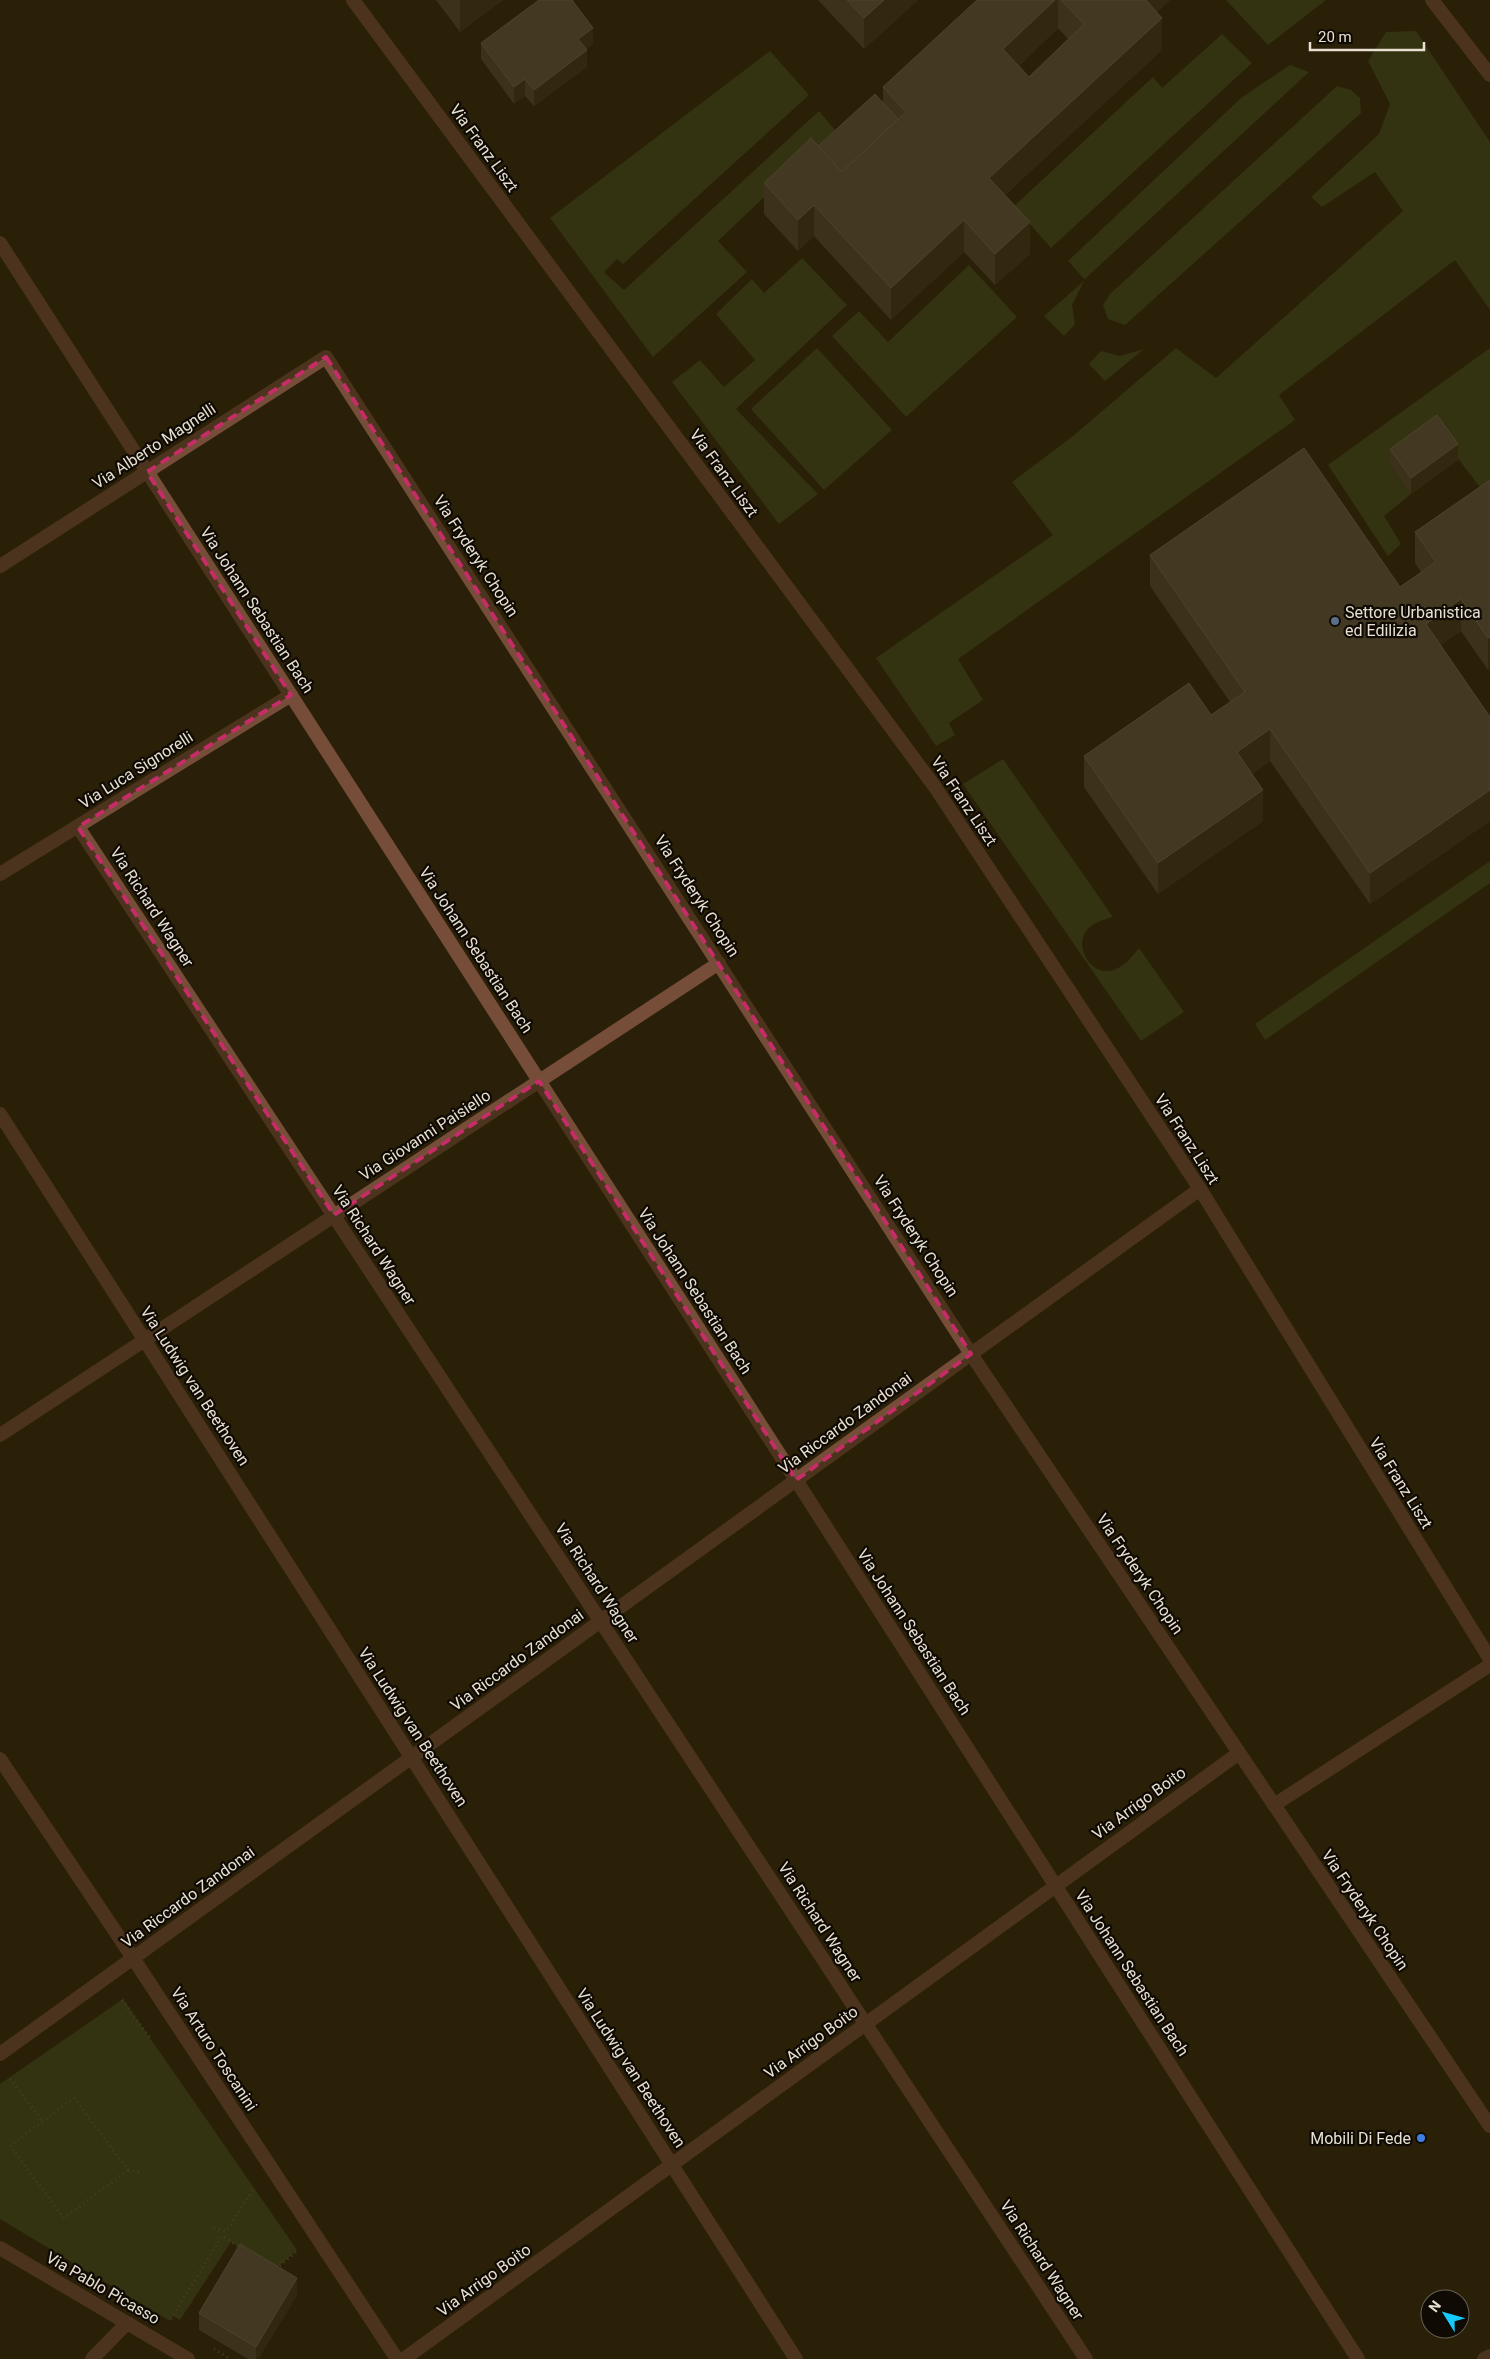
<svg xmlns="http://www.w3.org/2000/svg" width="1490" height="2359" font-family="Roboto,sans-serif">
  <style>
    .green { fill: #3e4a1e }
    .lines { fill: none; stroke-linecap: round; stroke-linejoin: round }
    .path { stroke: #6a614d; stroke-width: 3; stroke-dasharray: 1 4; stroke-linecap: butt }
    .minor { stroke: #754d38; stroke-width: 14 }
    .wall { fill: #534831; fill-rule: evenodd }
    .shaded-wall { fill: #3c3119 }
    .building { fill: #635943; stroke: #786e59 }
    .marked { fill: none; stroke: #c62c67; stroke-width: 4; stroke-dasharray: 10 6; stroke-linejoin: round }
    .service-dot { fill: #5c6f8a; stroke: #0f0a03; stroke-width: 2 }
    .shop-dot { fill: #3f7fe0; stroke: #0f0a03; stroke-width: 2 }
    .labels { text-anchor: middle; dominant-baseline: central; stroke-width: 4.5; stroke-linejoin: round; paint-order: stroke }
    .street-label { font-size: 16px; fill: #e7e0d3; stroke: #0f0a03 }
    .poi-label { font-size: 16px; fill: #e7e0d3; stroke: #0f0a03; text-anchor: start }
  </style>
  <rect width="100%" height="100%" fill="#2a1f08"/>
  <g class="green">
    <polygon points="1226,0 1326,0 1268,45"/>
    <polygon points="1416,31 1490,142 1490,310 1455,260 1279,395 1295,420 958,659 983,700 949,723 955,735 936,746 876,658 1053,535 1012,482 1073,436 1176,348 1216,378 1403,211 1375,172 1322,207 1311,197 1379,134 1390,104 1368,61 1386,32"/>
    <polygon points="1222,34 1252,63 1051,248 1014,206 1153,77 1162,88"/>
    <polygon points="770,51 809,95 623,264 617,259 604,272 624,290 819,111 835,130 718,241 747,272 653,357 550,218"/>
    <polygon points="1290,65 1309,72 1085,279 1072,305 1075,324 1064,336 1044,316 1085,280 1068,261 1241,98"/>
    <polygon points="1337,86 1351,90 1360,98 1361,113 1125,325 1108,319 1103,305 1110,294"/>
    <polygon points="802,258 847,305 736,409 818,494 779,524 672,382 700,360 724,387 755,360 716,314 752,279 764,293"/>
    <polygon points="969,265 1017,317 906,417 832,336 859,311 888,342"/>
    <polygon points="817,348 892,430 824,490 751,409"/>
    <polygon points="1490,348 1490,489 1485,494 1438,432 1390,465 1411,494 1384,516 1401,544 1388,556 1328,465"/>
    <polygon points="1144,349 1105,381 1089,364 1101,351 1120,356"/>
    <path d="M1003 759 1113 917C1102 920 1088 924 1084 935 1077 950 1091 972 1108 971 1121 970 1131 958 1139 948L1184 1012 1141 1041 963 784Z"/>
    <polygon points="1490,861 1490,883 1265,1040 1255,1024"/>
    <polygon points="123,1999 297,2250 276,2269 231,2242 180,2320 173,2316 170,2321 0,2219 0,2084"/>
  </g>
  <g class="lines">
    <g class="path">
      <polyline points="122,2000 150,2038"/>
      <polyline points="10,2079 43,2122"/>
      <polygon points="74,2098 128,2170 64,2218 10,2146"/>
      <polyline points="128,2170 142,2172"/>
      <polyline points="214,2228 226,2231 253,2190"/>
      <polyline points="276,2269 296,2252"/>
      <polyline points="171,2319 222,2236 241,2248"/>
      <polyline points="214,2349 230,2359"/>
    </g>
    <g class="minor">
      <polyline points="353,0 935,787 1200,1189 1490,1659"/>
      <polyline points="1432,0 1490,75"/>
      <polyline points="0,243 796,1480 1358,2359"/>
      <polyline points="0,566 326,357 971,1354 1490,2126"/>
      <polyline points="78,827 1086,2359"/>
      <polyline points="0,874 291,695"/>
      <polyline points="0,1114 796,2359"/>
      <polyline points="0,1435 719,963"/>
      <polyline points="0,1759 133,1958 397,2359"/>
      <polyline points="1274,1805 1490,1665"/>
      <polyline points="0,2054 1200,1189"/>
      <polyline points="0,2248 188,2359"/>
      <polyline points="92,2359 127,2323"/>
      <polyline points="404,2359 1239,1753"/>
      <polyline points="1484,2359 1490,2356"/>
    </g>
  </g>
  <g class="wall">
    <polygon points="436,0 503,0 460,32"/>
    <polygon points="818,0 918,0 864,49"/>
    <path d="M977 0H1170L1157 12 1162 50 1005 195 1030 254 995 285 964 252 891 320 814 236 798 251 764 214V183L883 102V87ZM1058 28 1068 39 1029 77 1019 66Z"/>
    <polygon points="481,43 593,44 586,49 587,67 534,106 525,96 514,104 481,59"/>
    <polygon points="1390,449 1458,460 1411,494 1390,465"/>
    <polygon points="1490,480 1488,670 1461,631 1440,645 1490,717 1490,821 1370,904 1270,761 1252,774 1263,821 1158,894 1084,787 1084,756 1211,715 1230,702 1150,586 1150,555 1400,587 1421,572 1415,563 1415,532"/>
    <polygon points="297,2295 258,2359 248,2359 199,2330 199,2313"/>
  </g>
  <g class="shaded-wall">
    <polygon points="460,0 503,0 460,32"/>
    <polygon points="884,0 918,0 864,49 864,18"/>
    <polygon points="1055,0 1058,0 1058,28 1003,81 1003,49"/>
    <polygon points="1141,0 1170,0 1141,26"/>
    <polygon points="1162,18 1162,50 989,209 989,178"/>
    <polygon points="593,28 593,44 578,55 578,39"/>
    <polygon points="587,50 587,67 534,106 534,90"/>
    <polygon points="525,79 525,96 514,104 514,87"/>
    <polygon points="814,205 814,236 798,251 798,220"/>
    <polygon points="964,220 964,252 891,320 891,288"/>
    <polygon points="1030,222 1030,254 995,285 995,254"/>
    <polygon points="1458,444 1458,460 1411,494 1411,478"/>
    <polygon points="1461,599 1461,631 1426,655 1426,624"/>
    <polygon points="1490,637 1490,669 1488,670 1488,638"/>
    <polygon points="1270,729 1270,761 1237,784 1237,752"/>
    <polygon points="1263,790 1263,821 1158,894 1158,863"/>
    <polygon points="1490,790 1490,821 1370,904 1370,873"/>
    <polygon points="297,2278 297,2295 258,2359 256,2359 256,2347"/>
  </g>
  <g class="building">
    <polygon points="539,0 572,0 593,28 578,39 587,50 534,90 525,79 514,87 481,43"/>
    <polygon points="847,0 884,0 864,18"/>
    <polygon points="977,0 1055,0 1003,49 1029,77 1084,24 1061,0 1146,0 1162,18 989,178 1030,222 995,254 964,220 891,288 814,205 798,220 764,183 811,138 842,172 906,112 883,87"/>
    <polygon points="875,94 898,119 842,172 818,146"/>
    <polygon points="1437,415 1458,444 1411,478 1390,449"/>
    <polygon points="1304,448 1400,587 1436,562 1415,532 1490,480 1490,637 1488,638 1461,599 1426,624 1490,717 1490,790 1370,873 1270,729 1237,752 1263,790 1158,863 1084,756 1189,683 1211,715 1245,692 1150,555"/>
    <polygon points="240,2244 297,2278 256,2347 199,2313"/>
  </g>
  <path d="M0 0H1490V2359H0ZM326 357 971 1354 796 1480 539 1081 334 1215 78 827 291 695 147 472Z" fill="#2a1f08" fill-opacity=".55" fill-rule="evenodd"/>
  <path class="marked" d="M326 357 971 1354 796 1480 539 1081 334 1215 78 827 291 695 147 472Z"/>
  <circle class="service-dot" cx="1335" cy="621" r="5"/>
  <circle class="shop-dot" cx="1421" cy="2138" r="5"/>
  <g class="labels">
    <g class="street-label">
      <text transform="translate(484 148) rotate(54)">Via Franz Liszt</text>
      <text transform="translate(154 446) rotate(-33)">Via Alberto Magnelli</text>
      <text transform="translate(724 473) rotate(54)">Via Franz Liszt</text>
      <text transform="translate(476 556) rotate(57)">Via Fryderyk Chopin</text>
      <text transform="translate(257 610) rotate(57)">Via Johann Sebastian Bach</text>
      <text transform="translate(136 770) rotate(-32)">Via Luca Signorelli</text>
      <text transform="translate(964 801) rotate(56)">Via Franz Liszt</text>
      <text transform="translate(697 896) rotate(57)">Via Fryderyk Chopin</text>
      <text transform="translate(152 907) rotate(57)">Via Richard Wagner</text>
      <text transform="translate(476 950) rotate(57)">Via Johann Sebastian Bach</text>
      <text transform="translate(425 1135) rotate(-33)">Via Giovanni Paisiello</text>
      <text transform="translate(1187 1139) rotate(57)">Via Franz Liszt</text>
      <text transform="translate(916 1236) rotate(57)">Via Fryderyk Chopin</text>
      <text transform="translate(374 1245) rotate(57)">Via Richard Wagner</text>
      <text transform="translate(695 1291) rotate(57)">Via Johann Sebastian Bach</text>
      <text transform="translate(195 1386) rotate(57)">Via Ludwig van Beethoven</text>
      <text transform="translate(845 1423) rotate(-36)">Via Riccardo Zandonai</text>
      <text transform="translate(1401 1483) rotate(58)">Via Franz Liszt</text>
      <text transform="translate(1140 1574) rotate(56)">Via Fryderyk Chopin</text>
      <text transform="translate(597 1583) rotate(57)">Via Richard Wagner</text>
      <text transform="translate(914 1632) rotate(57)">Via Johann Sebastian Bach</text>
      <text transform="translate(517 1660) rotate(-36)">Via Riccardo Zandonai</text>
      <text transform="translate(413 1727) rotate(57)">Via Ludwig van Beethoven</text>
      <text transform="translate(1139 1803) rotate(-36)">Via Arrigo Boito</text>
      <text transform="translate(188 1897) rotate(-36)">Via Riccardo Zandonai</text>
      <text transform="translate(1365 1910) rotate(56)">Via Fryderyk Chopin</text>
      <text transform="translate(820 1922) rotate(57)">Via Richard Wagner</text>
      <text transform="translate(1132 1973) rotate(57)">Via Johann Sebastian Bach</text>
      <text transform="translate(811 2042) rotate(-36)">Via Arrigo Boito</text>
      <text transform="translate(214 2049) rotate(57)">Via Arturo Toscanini</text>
      <text transform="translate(631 2068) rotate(57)">Via Ludwig van Beethoven</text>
      <text transform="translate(1042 2260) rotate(57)">Via Richard Wagner</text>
      <text transform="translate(484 2280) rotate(-36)">Via Arrigo Boito</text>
      <text transform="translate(103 2288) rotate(30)">Via Pablo Picasso</text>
    </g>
    <g class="poi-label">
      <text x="1345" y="612">Settore Urbanistica<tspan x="1345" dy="18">ed Edilizia</tspan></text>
      <text x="1411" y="2138" text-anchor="end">Mobili Di Fede</text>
    </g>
  </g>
  <g transform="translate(1445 2314) rotate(307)"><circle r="24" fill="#0f0a03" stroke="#656056"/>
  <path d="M0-4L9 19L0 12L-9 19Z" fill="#16cafb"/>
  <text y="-8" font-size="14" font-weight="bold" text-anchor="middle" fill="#e7e0d3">N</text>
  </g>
  <path d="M1310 42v8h114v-8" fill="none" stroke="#e7e0d3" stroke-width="2.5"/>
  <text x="1318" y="42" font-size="15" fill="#e7e0d3" stroke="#0f0a03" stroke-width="4" paint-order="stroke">20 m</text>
</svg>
